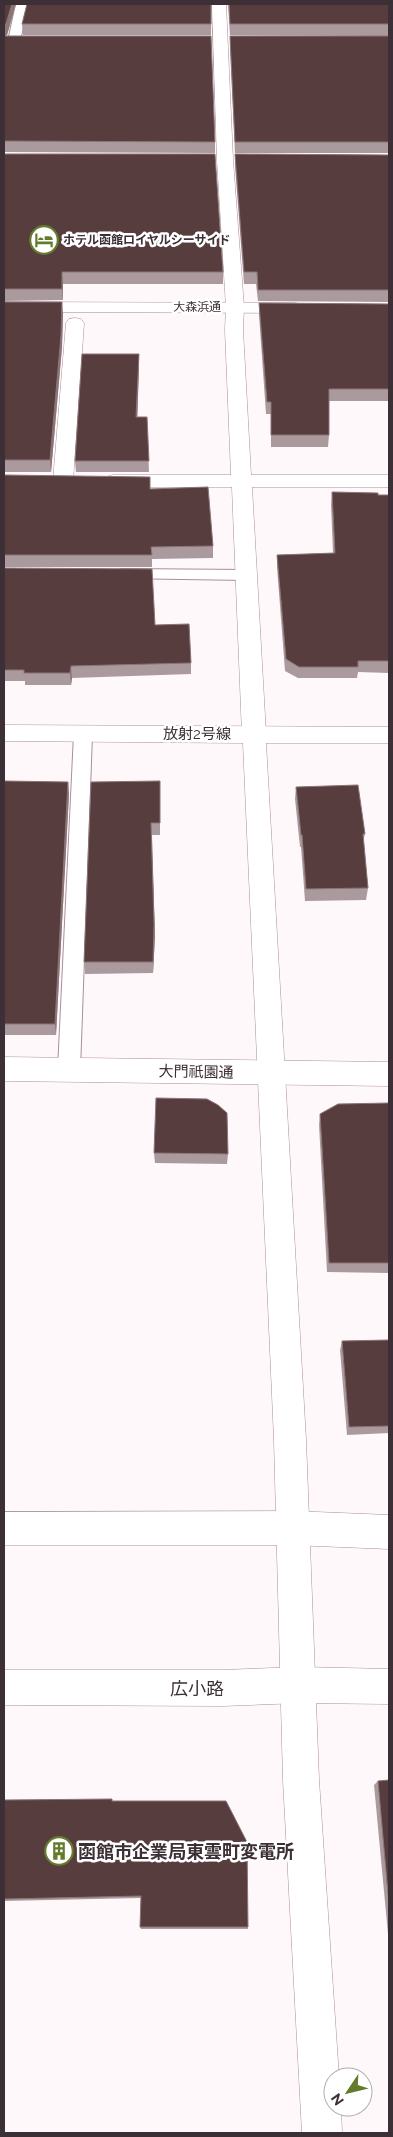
<svg xmlns="http://www.w3.org/2000/svg" width="393" height="2137" font-family="Raleway,'Noto Sans JP',sans-serif">
  <style>
    .lines { fill: none; stroke-linecap: round; stroke-linejoin: round }
    .service-casing { stroke: #a98e9b; stroke-width: 2 }
    .minor-casing { stroke: #a98e9b; stroke-width: 1 }
    .tertiary-casing { stroke: #a98e9b; stroke-width: 1 }
    .service { fill: #fff; fill-rule: evenodd }
    .minor { fill: #fff; fill-rule: evenodd }
    .tertiary { fill: #fff; fill-rule: evenodd }
    .wall { fill: #ab9a9d }
    .shaded-wall { fill: #8a7577 }
    .building { fill: #583d3f; stroke: #8a7577 }
    .labels { text-anchor: middle; dominant-baseline: central; stroke-width: 5; stroke-linejoin: round; paint-order: stroke }
    .far-poi-label { font-size: 12px; font-weight: bold; fill: #3c3036; stroke: #fff; text-anchor: start }
    .far-street-label { font-size: 12px; fill: #3c3036; stroke: #fff }
    .street-label { font-size: 15px; fill: #3c3036; stroke: #fff }
    .near-street-label { font-size: 18px; fill: #3c3036; stroke: #fff }
    .near-poi-label { font-size: 18px; font-weight: bold; fill: #3c3036; stroke: #fff; text-anchor: start }
  </style>
  <rect width="100%" height="100%" fill="#fef8fb"/>
  <g class="lines">
    <defs>
      <g id="service">
        <polygon points="16,4 28,4 20,41 14,44 8,41"/>
        <polygon points="123,569 248,570 254,571 256,575 254,579 248,580 117,578 115,574 117,570"/>
        <polygon points="83,728 89,729 92,734 80,1070 77,1076 69,1079 61,1076 58,1070 74,734 77,729"/>
      </g>
      <g id="minor">
        <polygon points="212,4 226,4 233,160 244,307 243,330 251,475 389,475 389,487 252,487 266,734 262,740 254,742 246,740 242,734 232,487 113,487 106,485 103,481 106,477 113,475 231,475 225,330 226,307 217,160"/>
        <polygon points="75,318 81,319 84,323 73,481 70,485 63,487 56,485 53,481 66,323 69,319"/>
        <polygon points="4,1057 389,1062 389,1086 4,1081"/>
        <polygon points="292,1511 389,1515 389,1549 292,1545 4,1545 4,1512"/>
        <polygon points="299,1667 389,1669 389,1704 299,1703 223,1706 4,1705 4,1670 223,1670"/>
      </g>
      <g id="tertiary">
        <polygon points="4,302 295,303 301,304 304,308 301,312 295,313 4,312"/>
        <polygon points="4,725 389,727 389,743 266,743 306,1440 319,1780 339,2077 333,2077 333,2107 341,2107 342,2133 302,2133 283,1780 274,1440 243,743 4,741"/>
      </g>
    </defs>
    <use href="#service" class="service-casing"/>
    <use href="#minor" class="minor-casing"/>
    <use href="#tertiary" class="tertiary-casing"/>
    <use href="#service" class="service"/>
    <use href="#minor" class="minor"/>
    <use href="#tertiary" class="tertiary"/>
  </g>
  <g class="wall">
    <polygon points="4,4 16,4 7,35 6,36 215,142 215,153 4,152"/>
    <polygon points="211,4 211,35 23,35 22,24"/>
    <polygon points="228,4 389,4 389,153 235,153 230,47 230,36 372,36 230,35"/>
    <polygon points="4,154 223,272 223,284 63,284 63,300 4,301"/>
    <polygon points="235,154 389,155 389,302 258,301 256,284 244,284 235,166"/>
    <polygon points="4,302 63,314 62,347 51,472 4,472"/>
    <polygon points="259,303 389,304 389,401 329,401 329,435 328,447 271,447 271,414 266,414 259,315"/>
    <polygon points="139,354 139,366 137,417 147,417 149,472 76,472 75,461"/>
    <polygon points="4,475 150,489 213,546 213,558 152,559 152,567 4,567"/>
    <polygon points="332,492 378,495 389,495 389,673 358,672 357,678 298,678 285,671 277,567 277,555 333,553 331,504"/>
    <polygon points="4,568 155,625 191,663 191,674 72,678 71,685 25,685 25,681 4,681"/>
    <polygon points="4,781 68,782 69,794 56,1035 4,1035"/>
    <polygon points="296,787 365,834 363,841 368,888 366,900 305,901 301,847 300,847 295,799"/>
    <polygon points="160,793 160,835 152,835 155,936 153,973 85,974 84,962"/>
    <polygon points="389,1103 389,1273 327,1272 319,1125 320,1114"/>
    <polygon points="154,1153 228,1154 227,1164 155,1163"/>
    <polygon points="389,1340 389,1433 347,1435 340,1350 342,1341"/>
    <polygon points="389,1780 389,1945 374,1785 378,1781"/>
    <polygon points="4,1800 113,1801 248,1927 248,1929 141,1929 140,1927 141,1898 4,1901"/>
  </g>
  <g class="shaded-wall">
    <polygon points="12,4 16,4 7,35 4,36 4,25"/>
    <polygon points="62,272 63,284 63,300 62,289"/>
    <polygon points="62,302 63,314 62,347 51,472 50,460"/>
    <polygon points="139,354 139,366 137,429 136,417"/>
    <polygon points="71,666 72,678 71,685 70,673"/>
    <polygon points="68,782 69,794 56,1035 55,1024"/>
    <polygon points="151,823 155,936 153,973 153,962"/>
  </g>
  <g class="building">
    <polygon points="4,4 12,4 6,24 4,25"/>
    <polygon points="27,4 211,4 211,24 22,24"/>
    <polygon points="229,4 389,4 389,24 230,24"/>
    <polygon points="4,36 211,36 215,142 4,141"/>
    <polygon points="230,36 389,36 389,142 235,142"/>
    <polygon points="4,154 215,154 223,272 62,272 62,289 4,289"/>
    <polygon points="235,154 389,155 389,290 258,290 257,272 244,272"/>
    <polygon points="4,302 62,302 61,335 50,460 4,460"/>
    <polygon points="259,303 389,304 389,389 329,389 329,435 271,435 271,402 267,402"/>
    <polygon points="82,354 139,354 136,417 147,417 149,461 75,461"/>
    <polygon points="4,475 150,477 150,489 208,487 213,546 151,547 152,555 4,555"/>
    <polygon points="332,492 378,493 378,495 389,495 389,661 358,661 358,667 299,667 286,659 277,555 335,553"/>
    <polygon points="4,568 152,569 155,625 189,624 191,663 71,666 70,673 24,673 24,670 4,670"/>
    <polygon points="4,781 68,782 55,1024 4,1024"/>
    <polygon points="160,781 160,823 151,823 154,924 153,962 84,962 91,782"/>
    <polygon points="358,785 365,834 363,834 368,888 306,889 302,835 301,835 296,787"/>
    <polygon points="156,1098 207,1099 218,1105 227,1113 228,1154 154,1153"/>
    <polygon points="389,1103 389,1263 329,1263 320,1114 338,1104"/>
    <polygon points="389,1340 389,1426 349,1427 342,1341"/>
    <polygon points="389,1780 389,1905 378,1781"/>
    <polygon points="112,1799 112,1801 226,1801 247,1842 248,1927 140,1927 141,1896 4,1899 4,1800"/>
  </g>
  <defs>
    <symbol id="hotel-ring" viewBox="-11 -11 22 22"><circle r="9.5" fill="#fff" stroke="#647b2d" stroke-width="1.5"/><path d="M-6-4.5h1.5V1H6V5H4.5V3h-9V5H-6ZM-4 0a1.8 1.8 0 1 1 3.6 0ZM.5 0V-2.5h3Q6-2.5 6 0Z" fill="#647b2d"/></symbol>
    <symbol id="building-ring" viewBox="-11 -11 22 22"><circle r="9.5" fill="#fff" stroke="#647b2d" stroke-width="1.5"/><path d="M-4-6H4V6H1V3H-1V6H-4ZM-2.5-4.3h1.7v1.8h-1.7ZM.8-4.3h1.7v1.8H.8ZM-2.5-1h1.7V.8h-1.7ZM.8-1h1.7V.8H.8Z" fill="#647b2d"/></symbol>
  </defs>
  <g fill-rule="evenodd">
    <use href="#hotel-ring" x="28" y="224" width="32" height="32"/>
    <use href="#building-ring" x="43" y="1835" width="32" height="32"/>
  </g>
  <g class="labels">
    <g class="far-poi-label">
      <text x="63" y="240">ホテル函館ロイヤルシーサイド</text>
    </g>
    <g class="far-street-label">
      <text x="197" y="307">大森浜通</text>
    </g>
    <g class="street-label">
      <text x="197" y="734">放射2号線</text>
      <text transform="translate(196 1072) rotate(1)">大門祇園通</text>
    </g>
    <g class="near-street-label">
      <text x="197" y="1688">広小路</text>
    </g>
    <g class="near-poi-label">
      <text x="78" y="1851">函館市企業局東雲町変電所</text>
    </g>
  </g>
  <rect width="393" height="2137" fill="none" stroke="#3c3036" stroke-width="10"/>
  <g transform="translate(348 2092) rotate(235)"><circle r="24" fill="#ffffff" stroke="#b1acaf"/>
  <path d="M0-4L9 19L0 12L-9 19Z" fill="#647b2d"/>
  <text y="-8" font-size="14" font-weight="bold" text-anchor="middle" fill="#3c3036">N</text>
  </g>
</svg>
